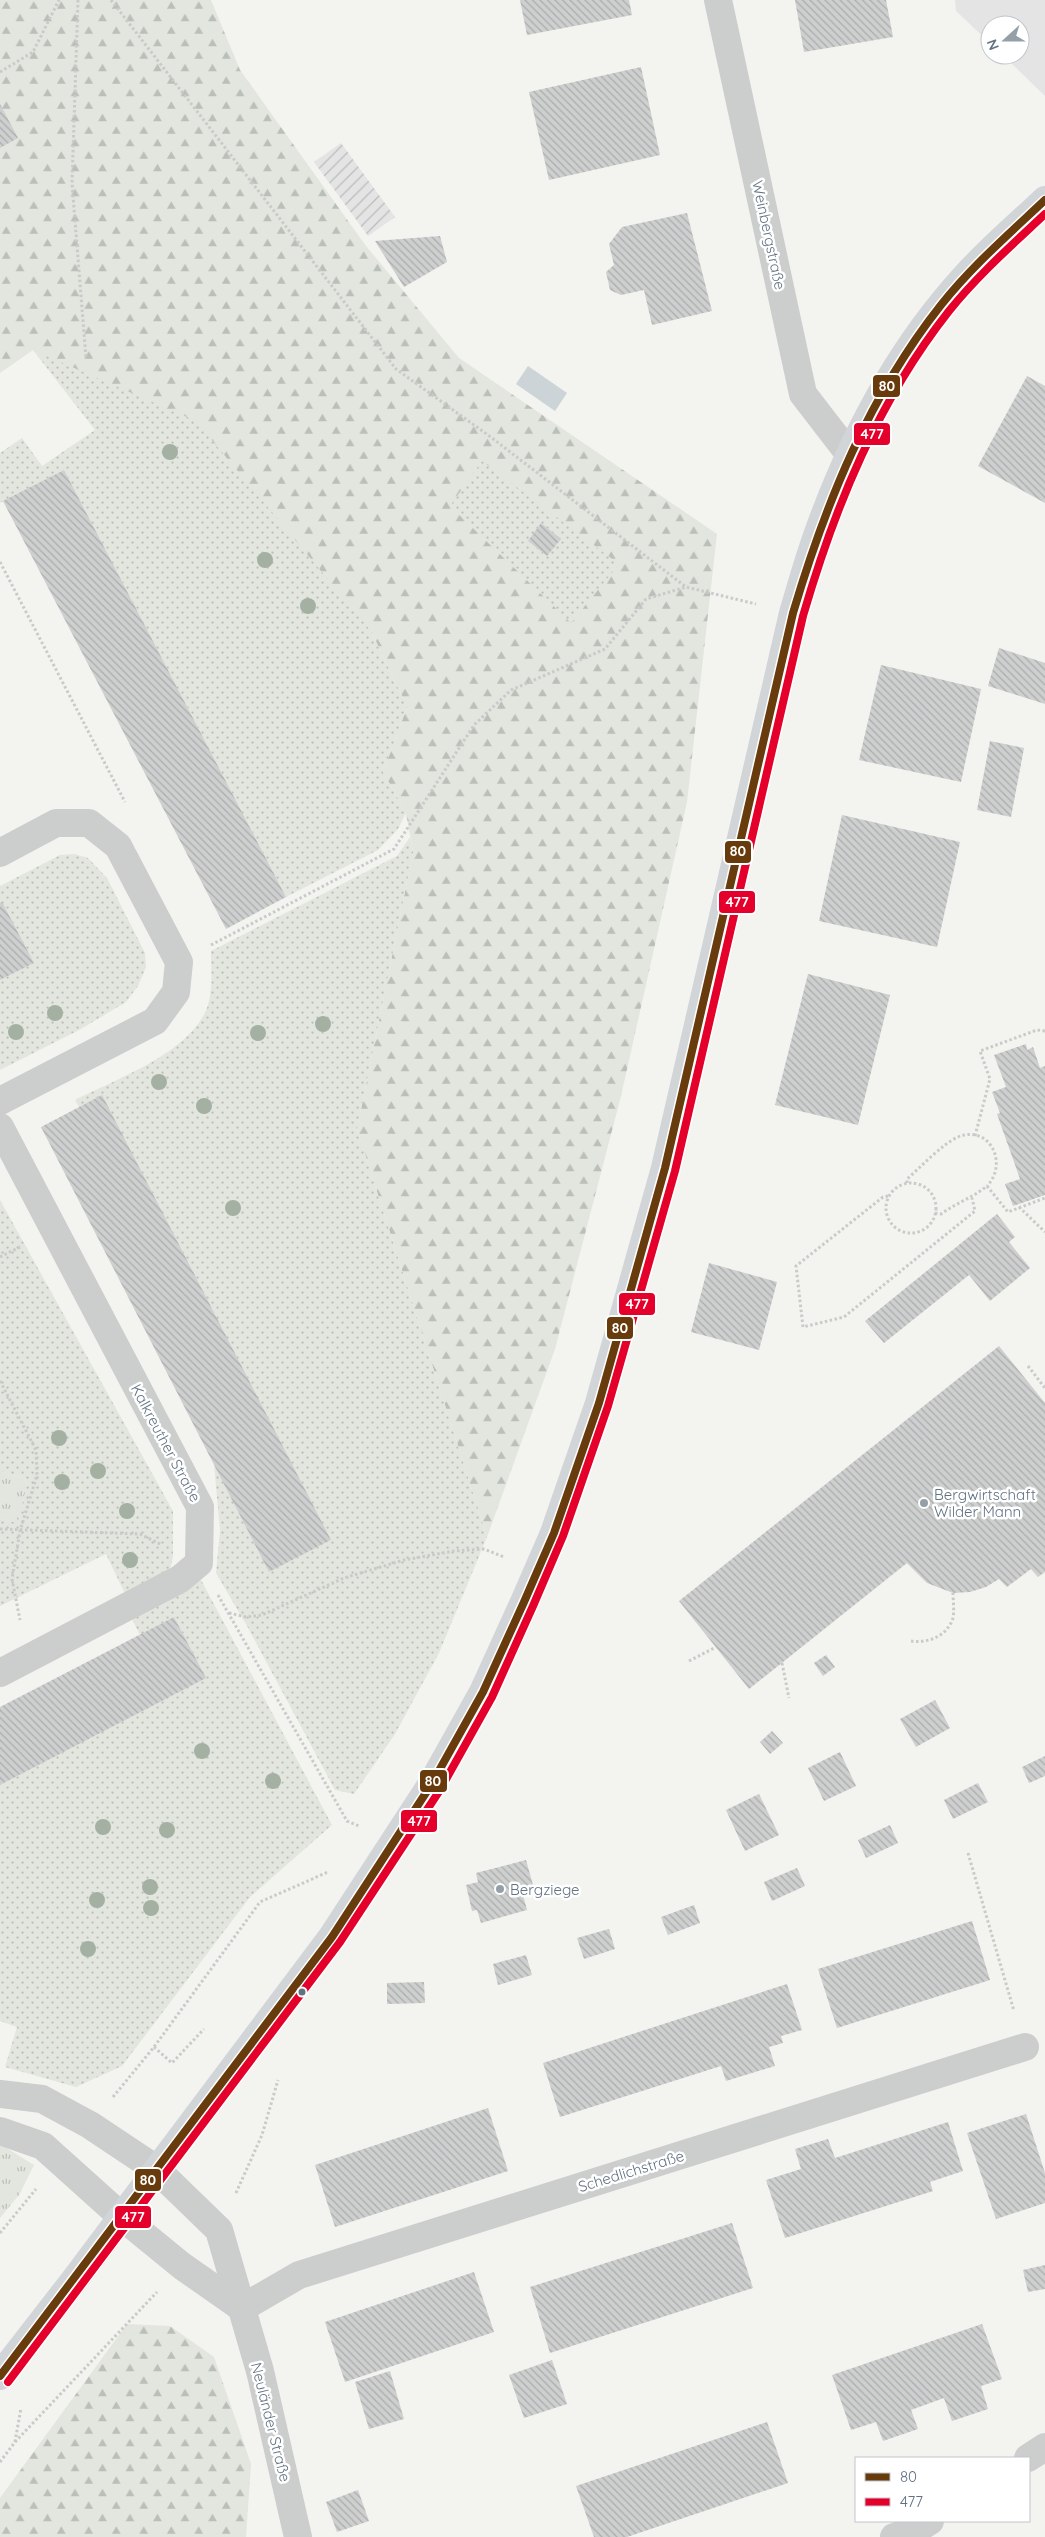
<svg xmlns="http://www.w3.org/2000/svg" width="1045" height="2537" font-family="Quicksand,sans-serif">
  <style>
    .built { fill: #e3e4e3 }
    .industrial { fill: url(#industrial-furrows) }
    .grass { fill: url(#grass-tufts) }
    .forest { fill: url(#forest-firs) }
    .garden { fill: url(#garden-dots) }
    .water { fill: #ccd4d7 }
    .building { fill: url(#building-back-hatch) }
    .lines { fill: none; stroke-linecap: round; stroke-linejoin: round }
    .path { stroke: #c9caca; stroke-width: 3; stroke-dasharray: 2.5 2.5; stroke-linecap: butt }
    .minor { stroke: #cccdcd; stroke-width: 28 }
    .secondary { stroke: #d2d5d8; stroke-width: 28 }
    .bus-1-casing { stroke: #fff; stroke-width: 11 }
    .bus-2-casing { stroke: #fff; stroke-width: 11 }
    .bus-1 { stroke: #683b0c; stroke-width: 8 }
    .bus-2 { stroke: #e4002b; stroke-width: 8 }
    .tree { fill: #a4b0a1 }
    .poi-dot { fill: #949fa8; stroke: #fff; stroke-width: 2 }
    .bus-dot { fill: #617282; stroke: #fff; stroke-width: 2 }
    .labels { text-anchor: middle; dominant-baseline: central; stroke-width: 5; stroke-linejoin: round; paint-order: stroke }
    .street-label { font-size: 15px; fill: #617282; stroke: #fff }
    .poi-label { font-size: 15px; fill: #617282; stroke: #fff; text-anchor: start }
    .line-badge { stroke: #fff; stroke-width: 2 }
    .badge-label { font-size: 14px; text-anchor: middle; font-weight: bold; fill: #fff }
  </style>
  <defs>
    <pattern id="industrial-furrows" width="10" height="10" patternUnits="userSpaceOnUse" patternTransform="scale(1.25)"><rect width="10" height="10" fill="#e3e4e3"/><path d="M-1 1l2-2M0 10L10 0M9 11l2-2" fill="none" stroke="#bbbdbd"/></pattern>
    <pattern id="grass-tufts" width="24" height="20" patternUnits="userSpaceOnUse" patternTransform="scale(1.25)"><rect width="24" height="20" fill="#e2e6de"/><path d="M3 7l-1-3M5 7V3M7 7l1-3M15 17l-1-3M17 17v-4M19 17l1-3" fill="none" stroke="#bbbfb9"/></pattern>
    <pattern id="forest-firs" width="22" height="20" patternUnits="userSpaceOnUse" patternTransform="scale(1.25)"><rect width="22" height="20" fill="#e2e6de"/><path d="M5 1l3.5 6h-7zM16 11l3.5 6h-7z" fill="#bbbfb9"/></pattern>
    <pattern id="garden-dots" width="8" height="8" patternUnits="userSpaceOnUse" patternTransform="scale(1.25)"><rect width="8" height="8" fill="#e2e6de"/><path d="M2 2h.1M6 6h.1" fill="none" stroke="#bbbfb9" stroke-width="1.8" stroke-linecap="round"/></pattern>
    <pattern id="building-back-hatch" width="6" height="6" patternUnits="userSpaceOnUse" patternTransform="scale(1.25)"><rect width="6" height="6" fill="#cecfcf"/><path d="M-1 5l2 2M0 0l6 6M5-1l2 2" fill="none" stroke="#abacad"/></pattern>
  </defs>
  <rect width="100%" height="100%" fill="#f3f3f0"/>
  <polygon class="built" points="955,0 1045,0 1045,96 1003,55 1020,55 1020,25 990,25 990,43 956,11"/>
  <polygon class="industrial" points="341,143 395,217 368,236 314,162"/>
  <g class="grass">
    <polygon points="0,1471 24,1478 27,1484 19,1520 13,1522 0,1518"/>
    <polygon points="0,2144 34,2165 19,2195 0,2218"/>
  </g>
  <g class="forest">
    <polygon points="0,0 211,0 240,70 366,246 459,358 717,534 687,802 621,1096 555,1349 487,1537 357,1129 413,852 406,813 383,772 407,707 371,631 33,350 0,373"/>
    <polygon points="127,2324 170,2326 214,2357 251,2464 246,2537 0,2537 0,2498"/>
  </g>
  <g class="garden">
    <polygon points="33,350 196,421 371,631 407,707 383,772 406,813 398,829 378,850 286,897 64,470 0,503 0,453 22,438 42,466 95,430"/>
    <polygon points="482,461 619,564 571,623 450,506"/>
    <path d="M410 837 413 852 357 1129 487 1537 439 1653 395 1734 354 1794 335 1790 247 1626 216 1573 220 1530 214 1464 269 1572 331 1540 75 1100C116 1079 193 1052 208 1005 213 988 211 969 211 951L397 856Z"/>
    <polygon points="74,854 88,858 107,878 145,953 146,967 138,986 126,1002 81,1029 0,1070 0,980 34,963 0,903 0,886 60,855"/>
    <polygon points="0,1200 173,1511 173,1557 169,1574 127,1598 106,1554 0,1606 0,1518 13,1522 19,1519 27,1484 24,1478 0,1471"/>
    <polygon points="201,1580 332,1825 250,1897 122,2066 76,2087 5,2067 17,2027 0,2021 0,1785 205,1677 174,1617 140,1635 131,1617"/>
  </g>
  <polygon class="water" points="528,366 567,393 555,411 516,384"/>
  <g class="building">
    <polygon points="520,0 629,0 632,15 527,35"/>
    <polygon points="795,0 886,0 893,37 804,52"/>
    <polygon points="641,67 660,155 549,180 529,92"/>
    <polygon points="0,104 18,138 0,148"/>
    <polygon points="687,213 712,311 652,325 644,290 621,295 610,290 606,272 614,265 609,244 622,227"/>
    <polygon points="440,236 447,262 404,287 375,241"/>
    <polygon points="1027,376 1045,386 1045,503 978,466"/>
    <polygon points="64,470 286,897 226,929 3,501"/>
    <polygon points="541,523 561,539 547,556 528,541"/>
    <polygon points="999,648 1045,663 1045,704 988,686"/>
    <polygon points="881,665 981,689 961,782 859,760"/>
    <polygon points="990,741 1024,748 1011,817 977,810"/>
    <polygon points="842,815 960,842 937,947 819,921"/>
    <polygon points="2,902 34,963 0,980 0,903"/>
    <polygon points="808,974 890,995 858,1125 775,1105"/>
    <polygon points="1026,1044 1027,1050 1033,1047 1040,1068 1045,1066 1045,1195 1013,1206 1005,1184 1020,1179 997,1114 1000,1113 992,1092 1006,1087 994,1055"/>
    <polygon points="102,1095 331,1540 269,1572 41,1127"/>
    <polygon points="997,1214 1015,1237 1009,1242 1030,1268 990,1301 969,1275 884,1343 865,1321"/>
    <polygon points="709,1263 777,1282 759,1350 691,1332"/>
    <polygon points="999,1346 1045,1403 1045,1572 1038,1577 1031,1569 1007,1587 999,1579 986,1587 970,1592 953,1593 927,1583 907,1563 749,1689 679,1601"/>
    <polygon points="174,1617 206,1678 0,1785 0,1707"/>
    <polygon points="826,1655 835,1667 823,1676 814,1663"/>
    <polygon points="935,1700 950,1728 916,1747 900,1719"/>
    <polygon points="772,1731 783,1743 770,1754 760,1742"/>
    <polygon points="840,1752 856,1786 824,1801 808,1768"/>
    <polygon points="1045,1756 1045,1776 1029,1783 1022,1767"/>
    <polygon points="978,1783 988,1802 953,1819 944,1800"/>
    <polygon points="759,1794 779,1835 745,1851 726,1810"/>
    <polygon points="890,1825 898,1843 866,1858 858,1840"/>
    <polygon points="526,1860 535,1892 523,1895 527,1910 481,1923 477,1910 472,1911 466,1885 478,1882 476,1873"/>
    <polygon points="797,1868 805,1886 772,1901 764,1882"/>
    <polygon points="694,1905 700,1923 668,1935 661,1917"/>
    <polygon points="972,1921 990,1980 837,2028 818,1969"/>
    <polygon points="609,1929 615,1949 584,1959 577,1938"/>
    <polygon points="526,1955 532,1975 498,1985 493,1964"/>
    <polygon points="424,1982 425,2003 387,2004 387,1983"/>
    <polygon points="787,1984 802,2030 781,2036 783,2043 769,2047 775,2066 726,2081 721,2066 560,2117 543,2063"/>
    <polygon points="488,2108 508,2171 335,2227 315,2165"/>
    <polygon points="1026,2114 1045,2173 1045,2203 996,2219 967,2133"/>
    <polygon points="948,2122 963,2171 930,2182 933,2191 785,2238 766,2180 801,2169 795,2149 828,2139 835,2158"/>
    <polygon points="732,2223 753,2288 550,2353 530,2287"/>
    <polygon points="1045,2265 1045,2289 1028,2292 1023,2270"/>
    <polygon points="474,2272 494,2332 345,2382 325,2322"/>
    <polygon points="982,2324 1002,2379 981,2386 988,2409 952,2421 944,2398 911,2410 918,2429 883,2441 876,2422 851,2430 832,2375"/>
    <polygon points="552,2360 567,2404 524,2418 509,2375"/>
    <polygon points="390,2371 404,2419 369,2429 355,2382"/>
    <polygon points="767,2422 788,2483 627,2537 594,2537 576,2486"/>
    <polygon points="358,2490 369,2521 337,2532 326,2502"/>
  </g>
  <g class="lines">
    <g class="path">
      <polyline points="78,0 72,183 86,358"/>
      <polyline points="111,0 396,369 488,435 686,587 756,604"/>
      <polyline points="0,72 33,52 59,0"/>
      <polyline points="0,562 125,802"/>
      <polyline points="211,945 394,849 474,725 511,690 605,649 646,599 686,587"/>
      <polyline points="975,1136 990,1079 980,1051 1037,1030 1045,1031"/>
      <circle cx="911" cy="1208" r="25"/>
      <path d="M907 1183V1179C921 1167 942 1144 958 1137 989 1124 1009 1163 987 1186"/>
      <polyline points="888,1196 883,1197 796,1266 803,1327 844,1317 975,1211 972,1198"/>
      <polyline points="1019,1207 1045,1232"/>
      <path d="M935 1213 941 1214C956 1203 972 1198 987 1186L1008 1212 1045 1198"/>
      <polyline points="0,1257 22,1246"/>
      <polyline points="1028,1366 1045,1388"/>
      <polyline points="0,1381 36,1450 37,1475 20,1531 12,1579 20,1620"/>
      <polyline points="0,1529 140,1534 162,1545"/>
      <polyline points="218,1595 347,1821 359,1826"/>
      <polyline points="229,1613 246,1617 262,1615 344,1578 404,1560 454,1551 484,1549 504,1557"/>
      <path d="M911 1641C927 1643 944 1638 952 1621 955 1614 953 1601 953 1593"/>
      <polyline points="689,1661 716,1647"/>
      <polyline points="782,1663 789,1698"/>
      <polyline points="968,1853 1014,2011"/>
      <polyline points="154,2047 172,2063 204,2029"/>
      <polyline points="113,2097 154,2047 260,1902 328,1872"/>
      <polyline points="236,2193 262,2135 278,2080"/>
      <polyline points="0,2233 36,2189"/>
      <polyline points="15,2442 157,2292"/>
      <polyline points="0,2462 15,2442 21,2408"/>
    </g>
    <g class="minor">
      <polyline points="718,0 803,394 850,455"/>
      <polyline points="0,853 56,823 89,823 118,846 179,962 176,992 155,1021 0,1101"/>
      <polyline points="0,1127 200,1507 199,1563 180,1579 0,1673"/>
      <polyline points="0,2094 42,2099 90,2125 156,2169 219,2230 260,2371 298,2537"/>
      <polyline points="0,2131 43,2146 122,2217 182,2266 242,2308"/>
      <polyline points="242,2308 299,2275 1025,2047"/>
      <polyline points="1028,2458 1045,2447"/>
      <polyline points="894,2537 916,2530 930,2521"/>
    </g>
    <path class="secondary" d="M0 2376 73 2282 332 1937 431 1785 483 1692 524 1602 554 1533 599 1403 665 1168 793 613C801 586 809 557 819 530 852 439 900 348 966 276 990 249 1019 225 1045 200"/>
    <defs>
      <path id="bus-1" d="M0 2376 332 1937 431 1785 483 1692 524 1602 554 1533 599 1403 665 1168 793 613C826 502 869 396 941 305 972 266 1009 234 1045 200"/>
      <path id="bus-2" d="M8 2382 340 1942 440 1790 492 1697 533 1606 563 1536 608 1406 675 1171 803 616C835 506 878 401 949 311 978 275 1012 245 1045 214"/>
    </defs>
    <use href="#bus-1" class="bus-1-casing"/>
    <use href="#bus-2" class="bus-2-casing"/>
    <use href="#bus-1" class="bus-1"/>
    <use href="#bus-2" class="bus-2"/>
  </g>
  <g class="tree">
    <circle cx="170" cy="452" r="8"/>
    <circle cx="265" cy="560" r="8"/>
    <circle cx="308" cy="606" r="8"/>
    <circle cx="55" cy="1013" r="8"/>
    <circle cx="323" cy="1024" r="8"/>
    <circle cx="16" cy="1032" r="8"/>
    <circle cx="258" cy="1033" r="8"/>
    <circle cx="159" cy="1082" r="8"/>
    <circle cx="204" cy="1106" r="8"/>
    <circle cx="233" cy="1208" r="8"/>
    <circle cx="59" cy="1438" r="8"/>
    <circle cx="98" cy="1471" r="8"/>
    <circle cx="62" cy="1482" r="8"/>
    <circle cx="127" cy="1511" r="8"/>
    <circle cx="130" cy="1560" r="8"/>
    <circle cx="202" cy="1751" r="8"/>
    <circle cx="273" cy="1781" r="8"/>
    <circle cx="103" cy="1827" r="8"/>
    <circle cx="167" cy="1830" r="8"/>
    <circle cx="150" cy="1887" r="8"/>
    <circle cx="97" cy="1900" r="8"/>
    <circle cx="151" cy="1908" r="8"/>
    <circle cx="88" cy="1949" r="8"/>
  </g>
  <g class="poi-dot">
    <circle cx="924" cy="1503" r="5"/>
    <circle cx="500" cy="1889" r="5"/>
  </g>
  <circle class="bus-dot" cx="302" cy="1992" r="4.5"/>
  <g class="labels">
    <g class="street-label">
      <text transform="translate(769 235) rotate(78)">Weinbergstraße</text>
      <text transform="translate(166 1443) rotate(62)">Kalkreuther Straße</text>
      <text transform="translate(631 2171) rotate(-17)">Schedlichstraße</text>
      <text transform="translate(271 2422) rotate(76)">Neuländer Straße</text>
    </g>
    <g class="poi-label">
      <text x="934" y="1494">Bergwirtschaft<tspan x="934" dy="17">Wilder Mann</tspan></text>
      <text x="510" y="1889">Bergziege</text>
    </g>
  </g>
  <g class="line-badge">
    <rect x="872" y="374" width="29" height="24" rx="5" fill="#683b0c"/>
    <rect x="853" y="422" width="38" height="24" rx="5" fill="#e4002b"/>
    <rect x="724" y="840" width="28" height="24" rx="5" fill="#683b0c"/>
    <rect x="718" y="890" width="38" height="24" rx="5" fill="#e4002b"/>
    <rect x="618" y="1292" width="38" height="24" rx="5" fill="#e4002b"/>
    <rect x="606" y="1316" width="28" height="24" rx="5" fill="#683b0c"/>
    <rect x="419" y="1769" width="29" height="24" rx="5" fill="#683b0c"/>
    <rect x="400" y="1809" width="38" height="24" rx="5" fill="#e4002b"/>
    <rect x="134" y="2168" width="28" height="24" rx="5" fill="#683b0c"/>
    <rect x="114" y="2205" width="38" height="24" rx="5" fill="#e4002b"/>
  </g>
  <g class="badge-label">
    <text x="887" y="391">80</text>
    <text x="872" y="439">477</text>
    <text x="738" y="856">80</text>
    <text x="737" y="907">477</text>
    <text x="637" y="1309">477</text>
    <text x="620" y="1333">80</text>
    <text x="433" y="1786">80</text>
    <text x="419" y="1826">477</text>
    <text x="148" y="2185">80</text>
    <text x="133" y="2222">477</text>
  </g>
  <rect x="855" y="2457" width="175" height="65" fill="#ffffff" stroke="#c0c7cd"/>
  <rect x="865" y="2473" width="25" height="8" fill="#683b0c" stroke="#c0c7cd"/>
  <text x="900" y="2482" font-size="15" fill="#617282">80</text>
  <rect x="865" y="2498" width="25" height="8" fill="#e4002b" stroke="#c0c7cd"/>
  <text x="900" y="2507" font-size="15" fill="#617282">477</text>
  <g transform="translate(1005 40) rotate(249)"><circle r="24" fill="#ffffff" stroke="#c0c7cd"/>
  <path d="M0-4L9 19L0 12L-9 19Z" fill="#949fa8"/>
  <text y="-8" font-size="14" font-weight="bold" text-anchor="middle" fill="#617282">N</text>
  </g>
</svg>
